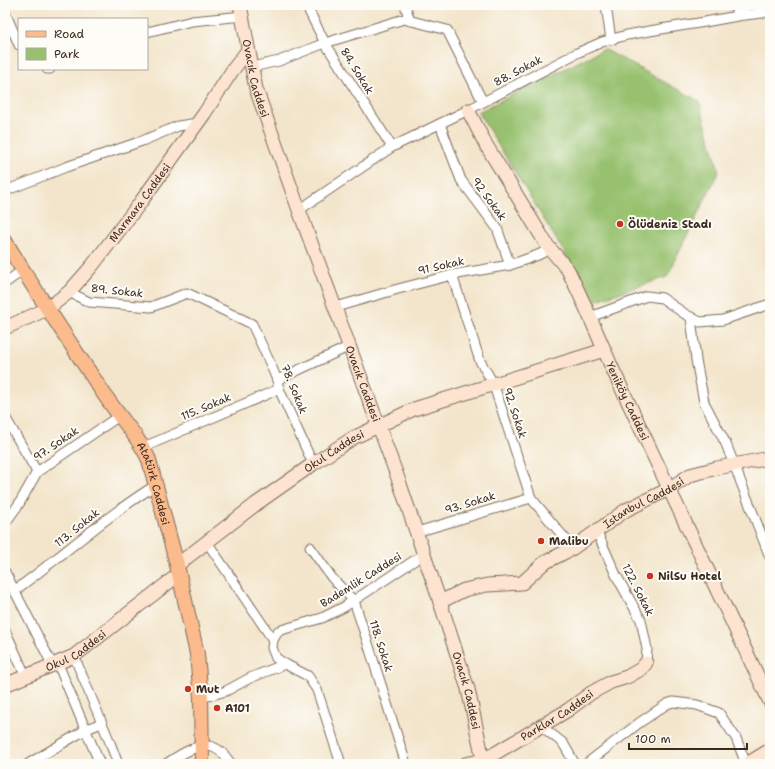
<svg xmlns="http://www.w3.org/2000/svg" width="775" height="769" font-family="'Shantell Sans',sans-serif">
  <style>
    .green { fill: #97c16e; stroke: #697646 }
    .lines { fill: none; stroke-linecap: round; stroke-linejoin: round }
    .street-casing { stroke: #7b6b5b; stroke-width: 11 }
    .secondary-casing { stroke: #7b6b5b; stroke-width: 15 }
    .primary-casing { stroke: #7b6b5b; stroke-width: 16 }
    .street { stroke: #fff; stroke-width: 9 }
    .secondary { stroke: #fde4d1; stroke-width: 13 }
    .primary { stroke: #fbbb8d; stroke-width: 14 }
    .poi-dot { fill: #c8321e; stroke: #fdfcf7; stroke-width: 1.5 }
    .labels { text-anchor: middle; dominant-baseline: central; stroke-width: 4; stroke-linejoin: round; paint-order: stroke }
    .street-label { font-size: 11px; fill: #3b2a1e; stroke: #fdfcf7 }
    .poi-label { font-size: 11px; font-weight: bold; fill: #3b2a1e; stroke: #fdfcf7; text-anchor: start }
  </style>
  <rect width="100%" height="100%" fill="#fdfcf7"/>
  <filter id="ink" filterUnits="userSpaceOnUse"><feTurbulence type="fractalNoise" baseFrequency=".025" numOctaves="2"/><feDisplacementMap in="SourceGraphic" scale="8" xChannelSelector="R" yChannelSelector="G"/><feConvolveMatrix kernelMatrix="1 2 1 2 8 2 1 2 1" color-interpolation-filters="sRGB"/></filter>
  <filter id="wash" filterUnits="userSpaceOnUse"><feTurbulence type="fractalNoise" baseFrequency=".012" numOctaves="4" result="noise"/><feDisplacementMap in="SourceGraphic" scale="16" xChannelSelector="R" yChannelSelector="G"/><feGaussianBlur stdDeviation="0.9" result="paint"/><feColorMatrix in="noise" values="0 0 0 0 0 0 0 0 0 0 0 0 0 0 0 0 0 1.4 0 .05"/><feComposite in="paint" operator="in"/></filter>
  <g filter="url(#wash)">
    <rect width="100%" height="100%" fill="#f3e5cb"/>
    <polygon class="green" points="604,49 699,101 719,171 667,277 594,301 478,112"/>
  </g>
  <g filter="url(#ink)">
    <g class="lines">
      <defs>
        <g id="street">
          <polyline points="306,5 325,43 392,147"/>
          <polyline points="405,5 410,21"/>
          <polyline points="606,5 611,40"/>
          <polyline points="735,5 737,16"/>
          <polyline points="5,12 19,45"/>
          <polyline points="737,16 747,5"/>
          <polyline points="147,32 192,21 243,16"/>
          <polyline points="252,67 279,61 325,43 404,19 447,30 483,102"/>
          <polyline points="47,69 50,69"/>
          <polyline points="440,124 461,180 497,228 510,265"/>
          <polyline points="5,191 66,167 142,141 178,126 198,123"/>
          <polyline points="299,210 392,147 468,110 577,53 602,42 627,35 661,29 705,22 737,16 770,12"/>
          <polyline points="452,275 480,361 493,383 531,498 573,548"/>
          <polyline points="5,283 23,270"/>
          <polyline points="69,292 89,302 151,307 187,293 252,324 270,363 277,380 279,389 313,464"/>
          <polyline points="336,307 398,289 452,275 510,265 538,255 550,249"/>
          <polyline points="590,317 647,296 662,298 685,314 700,322 723,320 770,304"/>
          <polyline points="691,317 696,360 704,402 726,444 770,557"/>
          <polyline points="277,380 350,346"/>
          <polyline points="5,417 37,472"/>
          <polyline points="144,447 279,389"/>
          <polyline points="5,523 19,504 37,472 119,416"/>
          <polyline points="596,530 616,575 641,620 647,649 646,663"/>
          <polyline points="417,532 531,498"/>
          <polyline points="207,542 273,640"/>
          <polyline points="310,547 332,578 354,601 365,634 406,764"/>
          <polyline points="5,572 53,666"/>
          <path d="M14 591C62 556 106 516 156 485"/>
          <polyline points="5,630 26,677"/>
          <polyline points="74,656 109,740 118,764"/>
          <polyline points="58,664 100,764"/>
          <polyline points="201,698 226,691 250,678 285,664"/>
          <polyline points="541,726 563,743 575,764"/>
          <polyline points="28,764 85,730 101,723"/>
          <path d="M166 764C178 756 201 740 215 748 222 751 227 758 231 764"/>
          <polyline points="341,764 317,690 308,676 285,664 276,658 272,648 273,640 278,631 322,618 344,607 424,554"/>
          <polyline points="586,764 639,723 667,704 673,702 697,705 719,713 736,738 746,764"/>
        </g>
        <g id="secondary">
          <path id="s1" d="M240 5 256 89 299 210 399 481 440 602 468 689 484 764"/>
          <path id="s2" d="M468 110 486 145 547 245 568 270 586 308 613 370 770 702"/>
          <path id="s3" d="M5 328 47 309 69 292 92 266 140 203 204 114 232 71 248 50"/>
          <path id="s4" d="M177 565 256 504 313 464 353 438 414 409 604 350"/>
          <path id="s5" d="M440 602 464 590 487 585 522 583 544 563 573 548 626 510 669 489 690 475 717 468 770 458"/>
          <path id="s6" d="M5 685 74 656 178 575"/>
          <path id="s7" d="M465 764 484 760 568 710 591 693 611 682 627 677 641 669 646 663"/>
          <polyline points="747,764 770,750"/>
        </g>
        <g id="primary">
          <path id="s8" d="M5 241C37 294 72 346 106 397 120 418 139 437 149 460L177 565 197 654 201 698 202 764"/>
        </g>
      </defs>
      <use href="#street" class="street-casing"/>
      <use href="#secondary" class="secondary-casing"/>
      <use href="#primary" class="primary-casing"/>
      <use href="#street" class="street"/>
      <use href="#secondary" class="secondary"/>
      <use href="#primary" class="primary"/>
    </g>
  </g>
  <g class="poi-dot">
    <circle cx="620" cy="224" r="4"/>
    <circle cx="541" cy="541" r="4"/>
    <circle cx="650" cy="576" r="4"/>
    <circle cx="188" cy="689" r="4"/>
    <circle cx="217" cy="708" r="4"/>
  </g>
  <g class="labels">
    <g class="street-label">
      <text transform="translate(357 71) rotate(58)">84. Sokak</text>
      <text transform="translate(518 71) rotate(-28)">88. Sokak</text>
      <text stroke="none"><textPath href="#s1" startOffset="75">Ovacık Caddesi</textPath></text>
      <text transform="translate(489 199) rotate(54)">92 Sokak</text>
      <text stroke="none"><textPath href="#s3" startOffset="188">Marmara Caddesi</textPath></text>
      <text transform="translate(441 266) rotate(-13)">91 Sokak</text>
      <text transform="translate(117 291) rotate(6)">89. Sokak</text>
      <text stroke="none"><textPath href="#s1" startOffset="399">Ovacık Caddesi</textPath></text>
      <text transform="translate(294 389) rotate(68)">78. Sokak</text>
      <text stroke="none"><textPath href="#s2" startOffset="333">Yeniköy Caddesi</textPath></text>
      <text transform="translate(206 407) rotate(-23)">115. Sokak</text>
      <text transform="translate(515 413) rotate(72)">92. Sokak</text>
      <text transform="translate(56 444) rotate(-34)">97. Sokak</text>
      <text stroke="none"><textPath href="#s4" startOffset="194">Okul Caddesi</textPath></text>
      <text stroke="none"><textPath href="#s8" startOffset="286">Atatürk Caddesi</textPath></text>
      <text stroke="none"><textPath href="#s5" startOffset="232">Istanbul Caddesi</textPath></text>
      <text transform="translate(470 503) rotate(-17)">93. Sokak</text>
      <text transform="translate(77 528) rotate(-39)">113. Sokak</text>
      <text transform="translate(361 580) rotate(-32)">Bademlik Caddesi</text>
      <text transform="translate(638 590) rotate(63)">122. Sokak</text>
      <text transform="translate(381 646) rotate(72)">118. Sokak</text>
      <text stroke="none"><textPath href="#s6" startOffset="79">Okul Caddesi</textPath></text>
      <text stroke="none"><textPath href="#s1" startOffset="723">Ovacık Caddesi</textPath></text>
      <text stroke="none"><textPath href="#s7" startOffset="105">Parklar Caddesi</textPath></text>
    </g>
    <g class="poi-label">
      <text x="628" y="224">Ölüdeniz Stadı</text>
      <text x="549" y="541">Malibu</text>
      <text x="658" y="576">NilSu Hotel</text>
      <text x="196" y="689">Mut</text>
      <text x="225" y="708">A101</text>
    </g>
  </g>
  <rect width="775" height="769" fill="none" stroke="#fdfcf7" stroke-width="20"/>
  <rect x="18" y="18" width="130" height="52" fill="#fdfcf7" stroke="#afa8a0"/>
  <rect x="26" y="31" width="20" height="6" fill="#fbbb8d" stroke="#afa8a0"/>
  <text x="54" y="38" font-size="12" fill="#3b2a1e">Road</text>
  <rect x="26" y="48" width="20" height="12" fill="#97c16e" stroke="#afa8a0"/>
  <text x="54" y="58" font-size="12" fill="#3b2a1e">Park</text>
  <path d="M629 743v6h118v-6" fill="none" stroke="#3b2a1e" stroke-width="2"/>
  <text x="635" y="743" font-size="12" fill="#3b2a1e" stroke="#fdfcf7" stroke-width="3" paint-order="stroke">100 m</text>
</svg>
